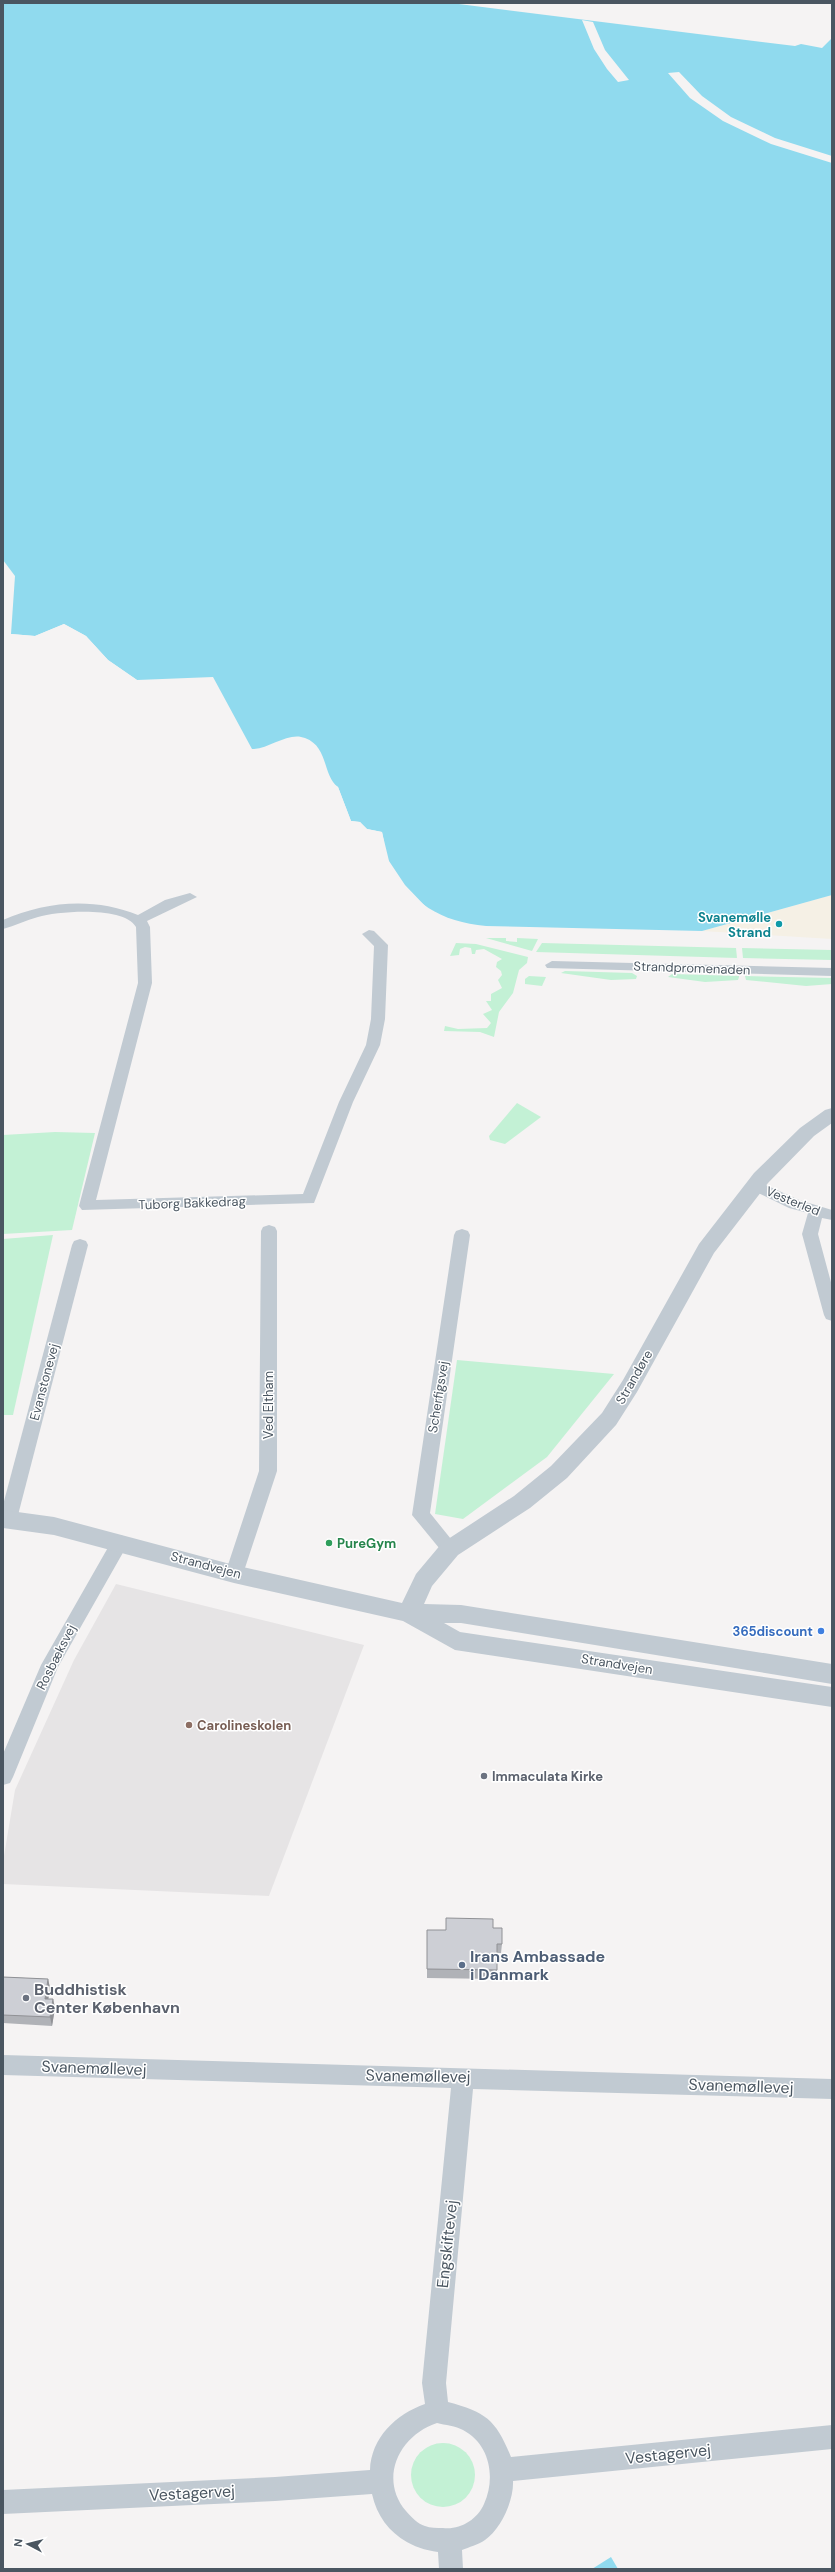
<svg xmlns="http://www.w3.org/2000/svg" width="835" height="2572" font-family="'DM Sans',sans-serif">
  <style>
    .education { fill: #e6e4e5 }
    .green { fill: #c3f1d5 }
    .sand { fill: #f5f0e5 }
    .water { fill: #90daee }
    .pier { fill: #f5f3f3 }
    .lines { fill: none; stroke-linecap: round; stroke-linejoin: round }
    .minor { fill: #c1cad2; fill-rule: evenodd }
    .tertiary { fill: #c1cad2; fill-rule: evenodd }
    .wall { fill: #b0b2b7 }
    .shaded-wall { fill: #909195 }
    .building { fill: #cdcfd5; stroke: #909195 }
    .culture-dot { fill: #0f9aa8; stroke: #fff; stroke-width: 1.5 }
    .leisure-dot { fill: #2e9e5b; stroke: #fff; stroke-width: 1.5 }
    .shop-dot { fill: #3f7fe0; stroke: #fff; stroke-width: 1.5 }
    .education-dot { fill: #8d6e63; stroke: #fff; stroke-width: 1.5 }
    .worship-dot { fill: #6b7280; stroke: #fff; stroke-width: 1.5 }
    .service-dot { fill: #5c6f8a; stroke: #fff; stroke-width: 1.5 }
    .labels { text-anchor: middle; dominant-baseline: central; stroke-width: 3; stroke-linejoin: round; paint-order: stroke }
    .culture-label { font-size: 13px; font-weight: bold; fill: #0d838f; stroke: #fff; text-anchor: end }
    .street-label { font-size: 13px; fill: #4a5661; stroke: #fff }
    .leisure-label { font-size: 13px; font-weight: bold; fill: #27864d; stroke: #fff; text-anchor: start }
    .shop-label { font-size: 13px; font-weight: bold; fill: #366cbe; stroke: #fff; text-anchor: end }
    .education-label { font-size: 13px; font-weight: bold; fill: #785e54; stroke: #fff; text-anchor: start }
    .worship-label { font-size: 13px; font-weight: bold; fill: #5b616d; stroke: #fff; text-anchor: start }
    .near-service-label { font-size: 16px; font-weight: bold; fill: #4e5e75; stroke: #fff; text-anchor: start }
    .near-worship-label { font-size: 16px; font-weight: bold; fill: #5b616d; stroke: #fff; text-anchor: start }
    .near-street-label { font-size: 16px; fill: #4a5661; stroke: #fff }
  </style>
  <rect width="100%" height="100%" fill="#f5f3f3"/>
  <polygon class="education" points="116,1584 364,1645 269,1896 3,1884 3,1862 15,1790 74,1660"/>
  <g class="green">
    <polygon points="486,938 506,938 506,941 517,942 517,938 538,939 532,951"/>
    <polygon points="456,943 476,944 528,957 527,963 519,970 513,993 499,1012 494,1037 480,1032 444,1031 445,1026 458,1029 487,1028 491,1023 483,1014 492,1010 486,1001 491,1001 491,994 502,988 498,980 502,975 501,971 496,967 497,962 502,959 484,949 476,950 475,954 472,954 471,948 465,947 460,949 459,955 450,956"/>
    <polygon points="542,943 736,948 737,958 536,952"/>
    <polygon points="742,948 832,950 832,960 743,958"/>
    <polygon points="565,971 632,973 637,976 636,979 611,980 561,973"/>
    <polygon points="672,974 739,976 739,977 738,980 705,982 668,977"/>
    <polygon points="529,976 546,977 542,986 525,984 525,979"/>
    <polygon points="745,976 832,978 832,984 806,986 746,980"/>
    <polygon points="517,1103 541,1117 505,1144 490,1140 489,1136"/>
    <polygon points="55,1132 95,1133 72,1230 3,1234 3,1135"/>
    <polygon points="53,1235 13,1415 3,1415 3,1239"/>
    <polygon points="457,1360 614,1374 547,1457 463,1519 435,1514"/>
    <circle cx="443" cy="2475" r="32"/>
  </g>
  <polygon class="sand" points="832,895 832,939 702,931"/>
  <g class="water">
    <path d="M3 3H451L795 46 801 44 822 48 832 38V895L702 931 486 926C441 922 410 903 389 862 385 854 384 841 382 832L367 829 360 822 351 821 338 787C322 775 329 747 305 738 289 731 269 749 252 749L213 677 137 680 108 660 86 636 64 624 35 636 11 634 15 576 3 560Z"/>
    <polygon points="611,2557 618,2569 592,2569"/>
  </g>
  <g class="pier">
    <polygon points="582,20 593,22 605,50 629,80 618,82 607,69 594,49"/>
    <polygon points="679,72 702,96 731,117 775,138 832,156 832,163 771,144 723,121 690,98 668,73"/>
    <polygon points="64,624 86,636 108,660 137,680 134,680 107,661 84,637 64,626 36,638 11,636 11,634 35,636"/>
    <polygon points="332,784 338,787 351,821 360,822 367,829 382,832 389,861 405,885 428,909 426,910 403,886 387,862 380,834 366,831 359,824 350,823 336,788"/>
  </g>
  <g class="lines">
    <g class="minor">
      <path d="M190 893 197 897 147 921 150 927 152 983 96 1200 303 1194 339 1102 366 1045 371 1019 374 946 362 934 369 930 374 931 388 945 385 1019 380 1045 353 1102 314 1203 82 1210 79 1206 138 983 136 927C124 906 59 911 38 917 26 920 15 926 3 929V920C46 901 94 897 138 915L165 900Z"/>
      <polygon points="552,961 832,968 832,976 547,968 545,965"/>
      <polygon points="755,1180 799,1200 832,1210 832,1220 822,1218 818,1234 832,1286 832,1321 826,1319 824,1315 802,1234 808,1213 789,1208 750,1189 747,1185 750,1181"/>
      <polygon points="269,1225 275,1227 277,1231 277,1471 243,1574 240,1579 234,1581 228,1579 225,1574 259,1471 261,1231 263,1227"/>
      <polygon points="462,1229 468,1231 470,1235 430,1513 459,1549 456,1554 450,1556 444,1554 412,1515 454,1235 456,1231"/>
      <polygon points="80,1239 86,1241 88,1245 17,1519 14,1524 8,1526 3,1524 3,1505 72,1245 74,1241"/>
      <polygon points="120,1535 126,1537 129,1542 58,1667 13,1777 10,1783 3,1785 3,1754 41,1665 114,1537"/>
      <path d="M3 2055 832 2079V2099L473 2089 446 2383 448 2402C486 2412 496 2420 511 2457L832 2425V2449L513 2481C514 2500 501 2529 485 2540 478 2545 469 2547 462 2550L463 2569H439L438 2552C405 2548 379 2527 372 2494L275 2501 3 2514V2490L275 2477 370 2470C371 2438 396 2414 425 2404L422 2383 451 2088 3 2075ZM437 2423C445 2425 456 2426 463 2430 490 2444 496 2478 484 2504 477 2520 460 2530 443 2528 437 2528 430 2528 425 2526 418 2524 411 2517 406 2511 378 2478 400 2435 437 2423Z"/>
    </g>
    <polygon class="tertiary" points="832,1108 832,1123 814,1136 768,1183 714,1253 637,1392 616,1425 567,1478 530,1508 458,1555 432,1586 424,1604 461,1605 832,1664 832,1684 461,1623 444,1623 460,1632 832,1687 832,1707 455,1650 403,1621 234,1583 54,1535 3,1528 3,1510 54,1517 234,1565 402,1603 416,1574 442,1543 514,1496 551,1466 602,1413 623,1380 699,1244 754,1173 800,1128 825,1110"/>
  </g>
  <g class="wall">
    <polygon points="493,1928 502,1944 501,1953 497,1953 497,1979 427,1978 427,1930 446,1930"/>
    <polygon points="3,1977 48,1979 50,1988 48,1999 53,1999 55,2008 52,2026 3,2023"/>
  </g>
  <g class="shaded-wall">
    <polygon points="48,1979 50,1988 47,2008 45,1999"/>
    <polygon points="53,1999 55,2008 52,2026 50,2017"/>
  </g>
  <g class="building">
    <polygon points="446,1918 493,1919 493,1928 502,1928 502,1944 497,1944 497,1970 427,1969 427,1930 446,1930"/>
    <polygon points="3,1977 48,1979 45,1999 53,1999 50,2017 3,2015"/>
  </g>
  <circle class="culture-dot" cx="779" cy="924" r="4"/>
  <circle class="leisure-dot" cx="329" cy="1543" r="4"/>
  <circle class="shop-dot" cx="821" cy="1631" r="4"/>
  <circle class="education-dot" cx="189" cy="1725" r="4"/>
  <g class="worship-dot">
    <circle cx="484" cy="1776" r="4"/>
    <circle cx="26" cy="1998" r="4"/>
  </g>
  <circle class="service-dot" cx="462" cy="1965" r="4"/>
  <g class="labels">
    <g class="culture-label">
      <text x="771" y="917">Svanemølle<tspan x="771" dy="15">Strand</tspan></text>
    </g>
    <g class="street-label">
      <text transform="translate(692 968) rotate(2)">Strandpromenaden</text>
      <text transform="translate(793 1201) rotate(22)">Vesterled</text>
      <text transform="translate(192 1203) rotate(-2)">Tuborg Bakkedrag</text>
      <text transform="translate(634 1377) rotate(-60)">Strandøre</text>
      <text transform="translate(44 1382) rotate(-75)">Evanstonevej</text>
      <text transform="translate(438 1397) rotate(-81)">Scherfigsvej</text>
      <text transform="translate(268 1405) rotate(-90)">Ved Eltham</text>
      <text transform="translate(206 1565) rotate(15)">Strandvejen</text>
      <text transform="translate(56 1657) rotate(-63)">Rosbæksvej</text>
      <text transform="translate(617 1664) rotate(9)">Strandvejen</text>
    </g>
    <g class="leisure-label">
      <text x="337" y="1543">PureGym</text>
    </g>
    <g class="shop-label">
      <text x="813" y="1631">365discount</text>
    </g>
    <g class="education-label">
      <text x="197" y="1725">Carolineskolen</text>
    </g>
    <g class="worship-label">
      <text x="492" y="1776">Immaculata Kirke</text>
    </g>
    <g class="near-service-label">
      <text x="470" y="1956">Irans Ambassade<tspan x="470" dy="18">i Danmark</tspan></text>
    </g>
    <g class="near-worship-label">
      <text x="34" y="1989">Buddhistisk<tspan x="34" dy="18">Center København</tspan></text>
    </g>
    <g class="near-street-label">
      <text transform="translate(94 2068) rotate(2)">Svanemøllevej</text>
      <text transform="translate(418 2076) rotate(1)">Svanemøllevej</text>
      <text transform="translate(741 2086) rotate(2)">Svanemøllevej</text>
      <text transform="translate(447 2244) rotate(-84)">Engskiftevej</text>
      <text transform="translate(668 2454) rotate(-6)">Vestagervej</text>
      <text transform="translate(192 2493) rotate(-3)">Vestagervej</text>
    </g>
  </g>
  <rect width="835" height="2572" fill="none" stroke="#4a5661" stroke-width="8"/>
  <g transform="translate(28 2544) rotate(277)" stroke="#ffffff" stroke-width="3" paint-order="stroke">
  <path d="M0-3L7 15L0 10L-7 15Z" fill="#4a5661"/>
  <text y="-6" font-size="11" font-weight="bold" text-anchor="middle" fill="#4a5661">N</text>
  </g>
</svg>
